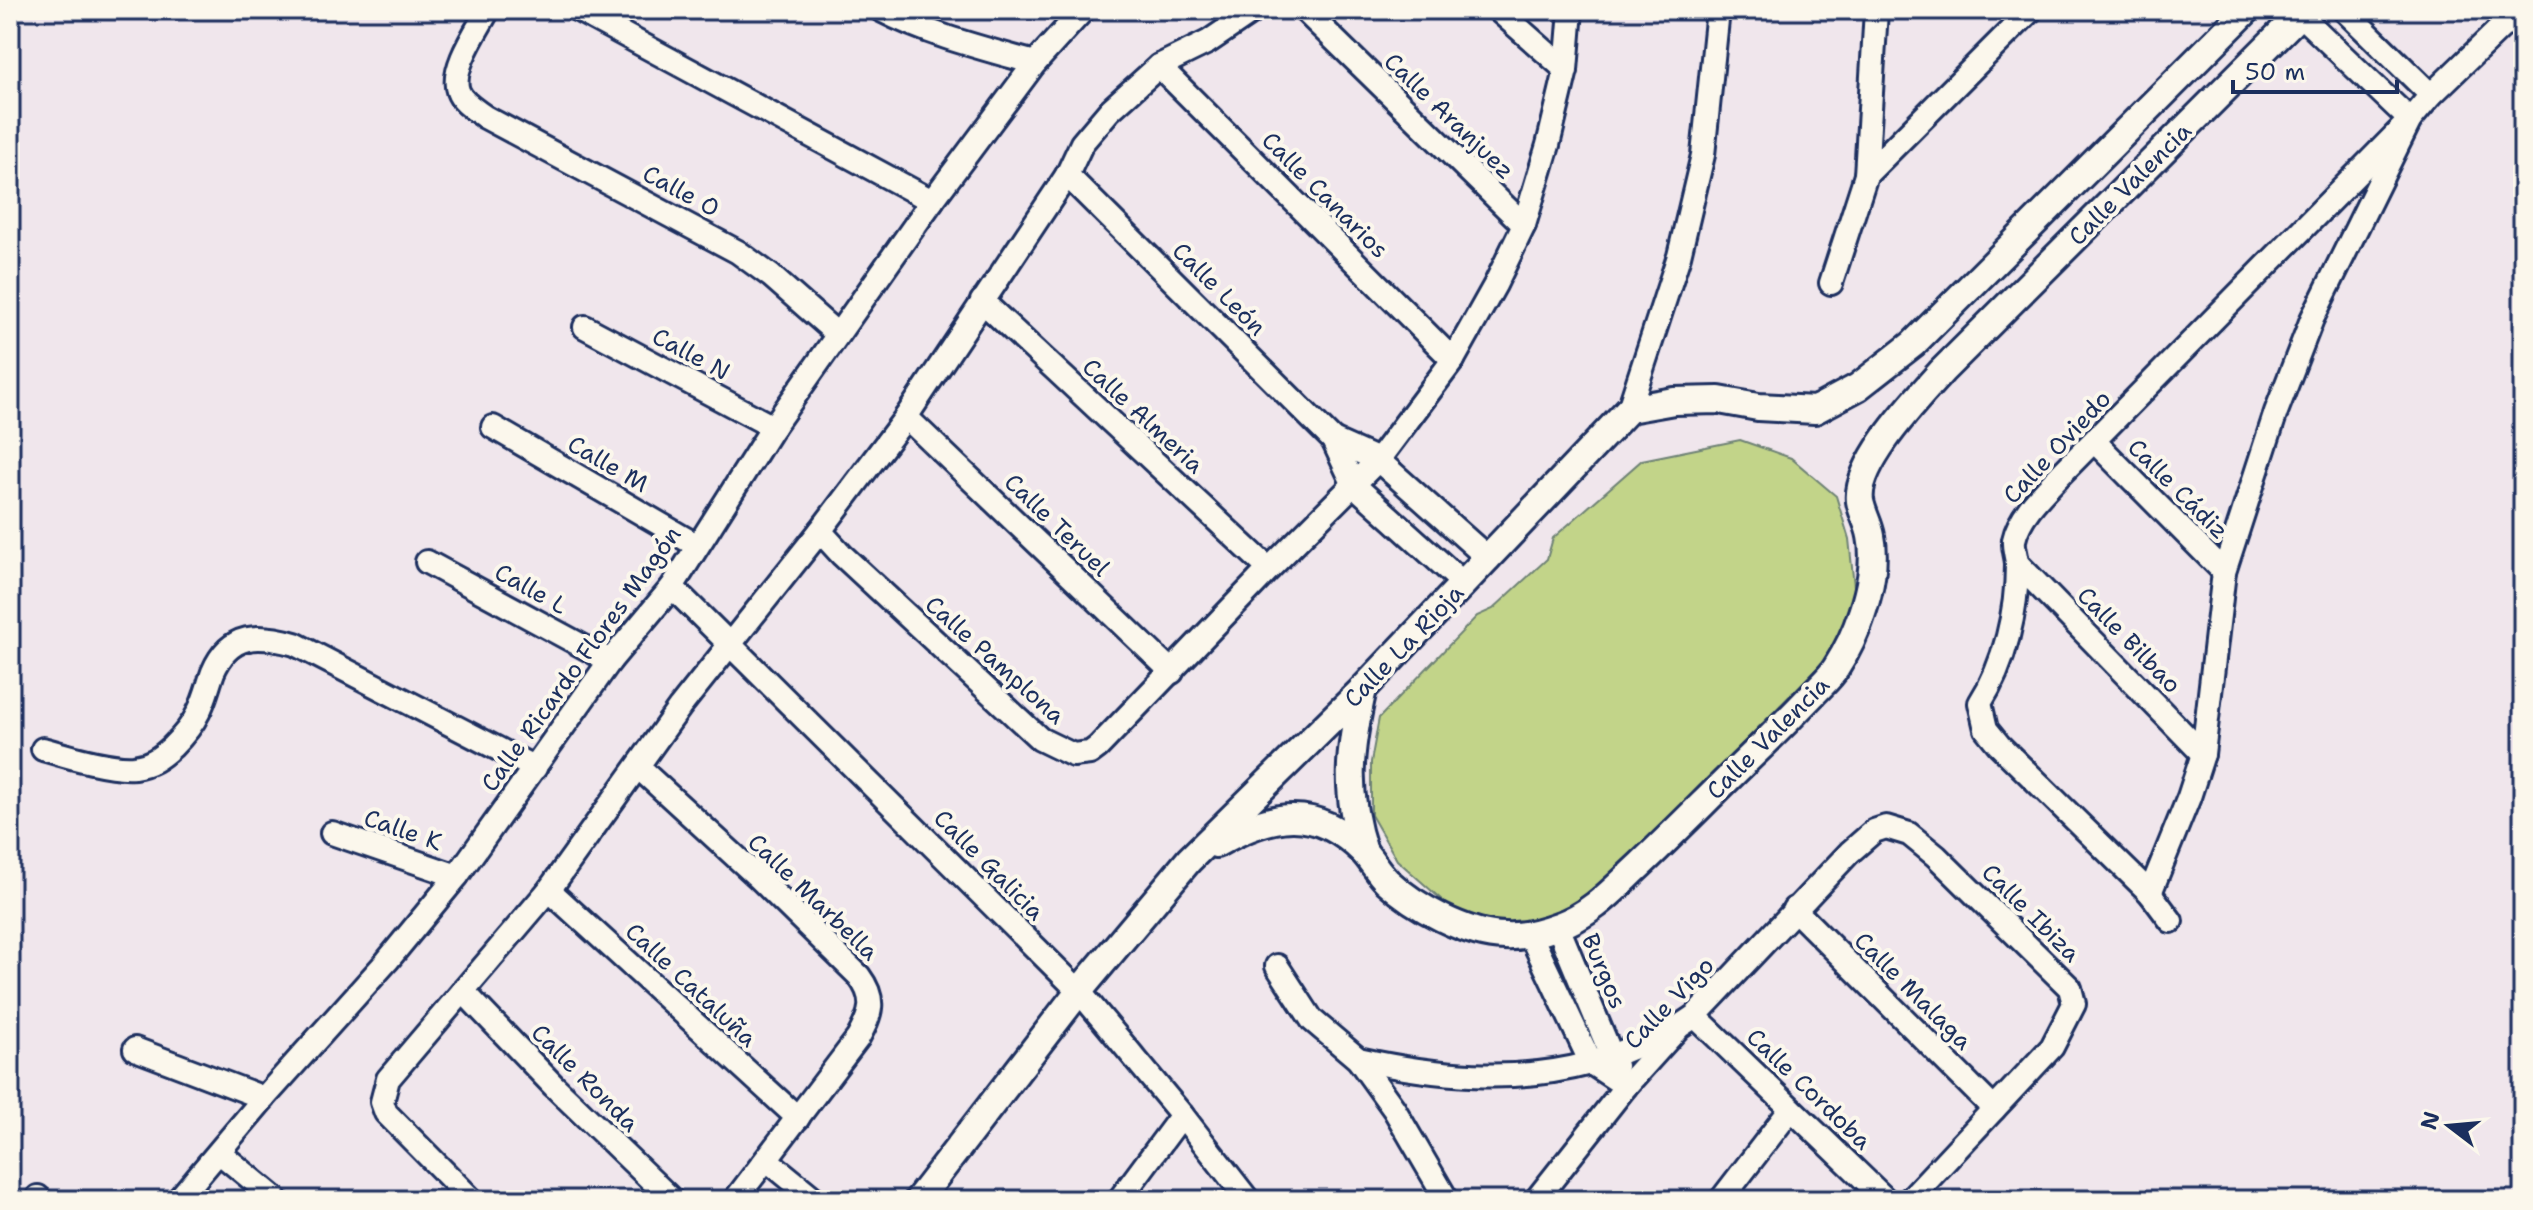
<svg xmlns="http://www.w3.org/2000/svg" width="2533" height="1210" font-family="'Shantell Sans',sans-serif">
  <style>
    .green { fill: #c2d489; stroke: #6e8274; stroke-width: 2 }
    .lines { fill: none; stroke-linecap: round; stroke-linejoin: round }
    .minor-casing { stroke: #1b2f5e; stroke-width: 28 }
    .tertiary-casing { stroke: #1b2f5e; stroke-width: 32 }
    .minor { stroke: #fbf7ec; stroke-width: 22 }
    .tertiary { stroke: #fbf7ec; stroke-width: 26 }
    .labels { text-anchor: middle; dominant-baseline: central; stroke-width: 8; stroke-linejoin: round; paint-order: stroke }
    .street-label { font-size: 24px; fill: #1b2f5e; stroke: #fbf7ec }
  </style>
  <rect width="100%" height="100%" fill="#f0e6ec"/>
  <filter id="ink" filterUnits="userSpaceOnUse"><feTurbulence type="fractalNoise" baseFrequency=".0125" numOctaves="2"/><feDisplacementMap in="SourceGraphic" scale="16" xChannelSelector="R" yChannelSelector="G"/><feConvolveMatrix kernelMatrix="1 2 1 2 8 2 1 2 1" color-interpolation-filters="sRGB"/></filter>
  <g filter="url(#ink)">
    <polygon class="green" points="1740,440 1791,458 1836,496 1849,539 1855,596 1835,650 1575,913 1511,932 1452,909 1397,860 1371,815 1371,762 1379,718 1477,616 1493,609 1547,559 1553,538 1642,460"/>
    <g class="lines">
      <defs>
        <g id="minor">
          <path d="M488 10C478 29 450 69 458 91 462 103 476 110 485 117L738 252 771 276 837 334"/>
          <polyline points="578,10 932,201"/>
          <path d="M881 10C929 35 982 48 1035 63"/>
          <polyline points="1255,10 1208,42 1159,66 1110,110 1082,143 1067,175 906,417 820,531 842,555 1040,739 1073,755 1090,753 1098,747 1269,569 1378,460 1453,360 1495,285 1524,225 1548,145 1566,70 1571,10"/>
          <polyline points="1304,10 1524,225"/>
          <polyline points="1498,10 1566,70"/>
          <polyline points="2344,10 2431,95"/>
          <polyline points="1159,66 1453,360"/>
          <polyline points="1067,175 1333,440 1354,485 1464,584"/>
          <polyline points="1866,175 2031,10"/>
          <polyline points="1831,283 1866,175 1876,10"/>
          <polyline points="982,301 1269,569"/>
          <polyline points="585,327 773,427"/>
          <polyline points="1629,409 1679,256 1703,155 1718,10"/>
          <polyline points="906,417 1172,672"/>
          <polyline points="493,427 696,545"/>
          <polyline points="1333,440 1378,460 1489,559"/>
          <polyline points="2095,442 2224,572"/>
          <polyline points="427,562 610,661"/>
          <polyline points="2017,563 2203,754"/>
          <polyline points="672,587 1079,991 1182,1115 1248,1200"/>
          <path d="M43 749C67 756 110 769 134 767 150 765 160 758 172 747 182 737 192 726 198 713 205 700 208 686 213 672 230 632 259 634 295 644L535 768"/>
          <path d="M638 767 759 878 859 976C877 1000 871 1014 858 1038L735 1200"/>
          <polyline points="332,833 457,876"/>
          <polyline points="549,890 798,1118"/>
          <polyline points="2150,893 2189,797 2203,754 2224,572 2276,412 2312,319 2410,120 2295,10"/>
          <polyline points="1794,909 1994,1109"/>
          <path d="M2171 921 2150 893 1999 745 1986 729 1980 703C2005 664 2017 611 2017 565 2017 557 2013 548 2014 540 2019 515 2044 492 2061 474L2410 120 2431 95 2519 10"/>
          <polyline points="1558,927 1616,1066"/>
          <polyline points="1530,934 1591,1063 1626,1086"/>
          <polyline points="1277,966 1312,1020 1358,1059 1394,1109 1447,1200"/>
          <polyline points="463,991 554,1086 672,1200"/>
          <polyline points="1695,1016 1886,1200"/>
          <polyline points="135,1049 264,1098"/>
          <path d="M1358 1059C1435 1076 1514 1084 1591 1063 1619 1055 1646 1042 1672 1030"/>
          <polyline points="220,1153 277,1200"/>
          <polyline points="767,1160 816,1200"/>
          <polyline points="38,1197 41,1200"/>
          <polyline points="178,1200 264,1098 387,961 457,876 610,661 672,587 773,427 932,201 1035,63 1083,10"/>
          <polyline points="472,1200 386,1113 382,1102 388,1079 549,890 680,707 820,531"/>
          <polyline points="1119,1200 1182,1115"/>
          <polyline points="1536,1200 1626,1086 1680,1026 1695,1016 1850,852 1874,831 1886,827 1909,834 1936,856 2070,988 2074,1004 2052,1047 1909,1200"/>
          <polyline points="1721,1200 1791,1109"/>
        </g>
        <g id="tertiary">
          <path d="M1363 689C1349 751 1344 791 1364 852"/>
          <path d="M1216 844C1271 813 1315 803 1364 852 1372 861 1378 872 1387 881 1415 907 1466 935 1505 936 1523 937 1542 932 1558 926 1591 915 1615 888 1640 865 1675 832 1709 797 1744 763 1767 741 1790 718 1812 695 1820 686 1830 678 1836 668 1847 651 1856 632 1862 613 1870 590 1876 560 1871 536 1869 524 1862 513 1860 501 1855 463 1918 398 1942 371L2304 10"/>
          <polyline points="918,1200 1079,991 1189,860 1363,689 1629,409 1674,401 1719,400 1758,407 1815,410 1858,387 1913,344 2247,10"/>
        </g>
      </defs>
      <use href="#minor" class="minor-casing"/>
      <use href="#tertiary" class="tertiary-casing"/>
      <use href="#minor" class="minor"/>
      <use href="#tertiary" class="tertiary"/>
    </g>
  </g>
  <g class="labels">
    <g class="street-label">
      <text transform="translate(1449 116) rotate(44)">Calle Aranjuez</text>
      <text transform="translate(2130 184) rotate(-45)">Calle Valencia</text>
      <text transform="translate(681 191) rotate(28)">Calle O</text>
      <text transform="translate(1325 195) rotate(45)">Calle Canarios</text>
      <text transform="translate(1219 289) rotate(45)">Calle León</text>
      <text transform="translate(691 354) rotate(28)">Calle N</text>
      <text transform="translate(1143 416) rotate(43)">Calle Almeria</text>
      <text transform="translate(2057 447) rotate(-47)">Calle Oviedo</text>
      <text transform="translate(608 464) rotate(30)">Calle M</text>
      <text transform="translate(2178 489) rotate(45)">Calle Cádiz</text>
      <text transform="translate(1057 525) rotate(44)">Calle Teruel</text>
      <text transform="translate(531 589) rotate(29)">Calle L</text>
      <text transform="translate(2129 640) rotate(46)">Calle Bilbao</text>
      <text transform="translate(1404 646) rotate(-46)">Calle La Rioja</text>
      <text transform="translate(581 659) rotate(-54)">Calle Ricardo Flores Magón</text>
      <text transform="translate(995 660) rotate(42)">Calle Pamplona</text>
      <text transform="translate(1768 738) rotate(-45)">Calle Valencia</text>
      <text transform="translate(403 830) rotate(19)">Calle K</text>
      <text transform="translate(989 865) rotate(45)">Calle Galicia</text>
      <text transform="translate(813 897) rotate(44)">Calle Marbella</text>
      <text transform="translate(2031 913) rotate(45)">Calle Ibiza</text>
      <text transform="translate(1604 971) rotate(67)">Burgos</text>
      <text transform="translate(691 985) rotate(43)">Calle Cataluña</text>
      <text transform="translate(1913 991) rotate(45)">Calle Malaga</text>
      <text transform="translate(1669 1003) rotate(-46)">Calle Vigo</text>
      <text transform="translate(585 1078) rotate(45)">Calle Ronda</text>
      <text transform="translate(1809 1089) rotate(44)">Calle Cordoba</text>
    </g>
  </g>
  <rect width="2533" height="1210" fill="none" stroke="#fbf7ec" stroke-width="40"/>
  <rect x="20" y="20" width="2493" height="1170" fill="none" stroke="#1b2f5e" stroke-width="3" filter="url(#ink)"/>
  <g transform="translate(2449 1126) rotate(286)" stroke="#fbf7ec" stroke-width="6" paint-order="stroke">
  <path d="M0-6L14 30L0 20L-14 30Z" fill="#1b2f5e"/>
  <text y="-12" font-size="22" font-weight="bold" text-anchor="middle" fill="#1b2f5e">N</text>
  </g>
  <path d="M2233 80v12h164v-12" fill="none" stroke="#1b2f5e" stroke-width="4"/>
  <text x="2245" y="80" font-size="24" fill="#1b2f5e" stroke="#fbf7ec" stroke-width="6" paint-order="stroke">50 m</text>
</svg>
